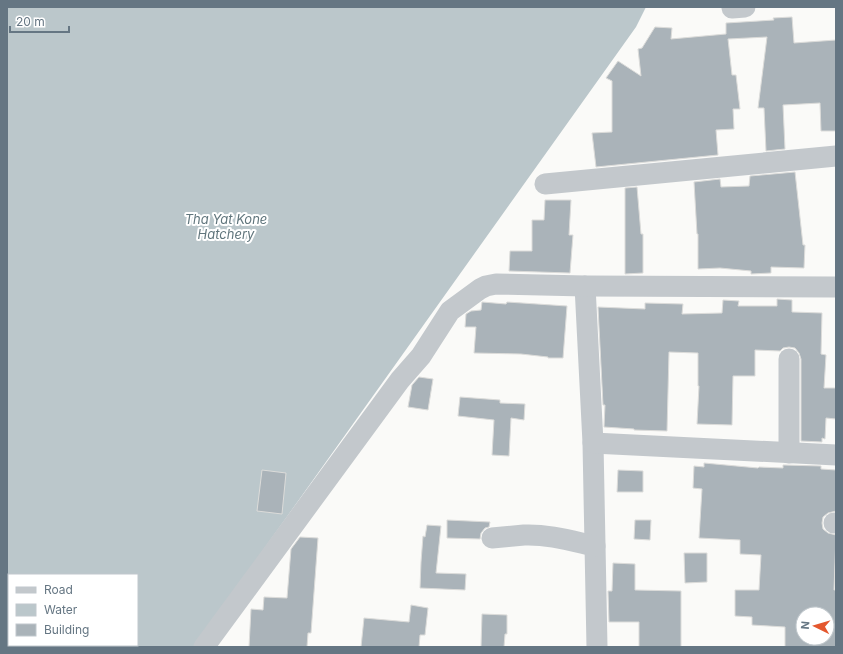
<svg xmlns="http://www.w3.org/2000/svg" width="843" height="654" font-family="Inter,sans-serif">
  <style>
    .water { fill: #bbc7cb; fill-rule: evenodd }
    .building { fill: #aab3b9; stroke: #dcdcda; fill-rule: evenodd }
    .lines { fill: none; stroke-linecap: round; stroke-linejoin: round }
    .street { stroke: #c3c8cc; stroke-width: 21 }
    .labels { text-anchor: middle; dominant-baseline: central; stroke-width: 4; stroke-linejoin: round; paint-order: stroke }
    .water-label { font-size: 13px; font-style: italic; fill: #60757c; stroke: #fff }
  </style>
  <rect width="100%" height="100%" fill="#fafaf8"/>
  <path class="water" d="M7 7H646L636 27 194 647H7ZM9 575H137V645H9Z"/>
  <g class="building">
    <polygon points="792,17 794,43 836,40 836,131 821,131 820,103 783,105 785,149 766,151 764,108 758,108 767,37 728,39 732,75 736,75 740,109 733,109 734,129 716,130 718,155 596,167 592,133 612,132 612,81 606,78 618,61 641,76 638,49 642,48 655,27 672,28 671,39 726,34 726,23 774,20 773,18"/>
    <polygon points="795,172 803,245 805,245 804,268 771,267 771,273 751,274 751,271 720,268 698,269 698,234 697,234 694,182 720,179 721,187 749,186 750,176"/>
    <polygon points="637,187 641,234 643,234 643,273 625,274 625,188"/>
    <polygon points="545,200 571,200 569,235 573,235 570,273 509,271 510,251 532,251 532,220 544,220"/>
    <polygon points="777,299 792,300 792,312 822,313 821,354 826,355 824,388 836,388 836,419 826,418 825,439 822,438 822,442 801,441 801,359 799,353 795,348 789,347 783,348 780,351 755,350 755,376 733,376 732,425 697,424 699,386 698,386 698,353 669,352 667,431 634,430 634,429 604,427 605,405 603,405 598,307 645,309 645,303 683,304 682,314 722,313 723,300 739,301 738,306 777,306"/>
    <polygon points="482,302 506,304 507,302 567,306 563,358 548,358 548,357 521,354 474,353 476,327 465,327 466,314 471,311 481,310"/>
    <polygon points="419,377 433,379 428,410 408,407 412,385"/>
    <polygon points="460,397 500,400 500,403 525,404 524,420 511,418 509,456 492,455 494,420 458,416"/>
    <path d="M704 463 758 468 759 467 783 468V465L821 466V469L836 470V511L828 513 823 517 822 523 823 529 828 533 836 535 834 590H836V647H785V627L752 625V617L735 616V590H759L761 555 740 554V540L699 538 702 489 693 488 694 466 704 467ZM803 614H827V638H803Z"/>
    <polygon points="262,470 286,473 282,514 257,511"/>
    <polygon points="618,470 643,471 643,492 617,492"/>
    <polygon points="447,520 490,522 489,527 485,528 481,533 480,539 447,538"/>
    <polygon points="635,520 651,520 650,540 634,539"/>
    <polygon points="427,525 441,526 436,573 466,574 465,590 420,588 421,562 423,536 425,537"/>
    <polygon points="300,537 318,538 311,633 308,633 307,647 249,647 251,609 263,610 264,597 287,598 291,549"/>
    <polygon points="684,553 707,553 707,582 685,583"/>
    <polygon points="613,563 635,564 635,590 681,591 681,647 639,647 639,622 609,622 608,591 612,591"/>
    <polygon points="411,605 428,608 425,635 420,635 419,647 361,647 364,618 409,622"/>
    <polygon points="482,614 507,615 507,634 505,634 504,647 481,647"/>
  </g>
  <g class="lines">
    <g class="street">
      <polyline points="732,8 745,7"/>
      <polyline points="545,184 836,156"/>
      <polyline points="585,286 593,443 597,647"/>
      <polyline points="593,443 836,455"/>
      <polyline points="789,453 789,359"/>
      <polyline points="834,523 836,523"/>
      <path d="M492 538C503 537 513 536 524 535 548 534 572 541 595 546"/>
      <polyline points="204,647 400,380 421,356 450,311 480,289 486,286 496,284 585,286 836,287"/>
    </g>
  </g>
  <g class="labels">
    <g class="water-label">
      <text x="226" y="219">Tha Yat Kone<tspan x="226" dy="15">Hatchery</tspan></text>
    </g>
  </g>
  <rect width="843" height="654" fill="none" stroke="#657683" stroke-width="16"/>
  <rect x="8" y="574" width="130" height="72" fill="#ffffff" stroke="#c1c8cd"/>
  <rect x="16" y="587" width="20" height="6" fill="#c3c8cc" stroke="#c1c8cd"/>
  <text x="44" y="594" font-size="12" fill="#657683">Road</text>
  <rect x="16" y="604" width="20" height="12" fill="#bbc7cb" stroke="#c1c8cd"/>
  <text x="44" y="614" font-size="12" fill="#657683">Water</text>
  <rect x="16" y="624" width="20" height="12" fill="#aab3b9" stroke="#c1c8cd"/>
  <text x="44" y="634" font-size="12" fill="#657683">Building</text>
  <g transform="translate(815 626) rotate(275)"><circle r="19" fill="#ffffff" stroke="#c1c8cd"/>
  <path d="M0-3L7 15L0 10L-7 15Z" fill="#e4572e"/>
  <text y="-6" font-size="11" font-weight="bold" text-anchor="middle" fill="#657683">N</text>
  </g>
  <path d="M10 26v6h59v-6" fill="none" stroke="#657683" stroke-width="2"/>
  <text x="16" y="26" font-size="12" fill="#657683" stroke="#ffffff" stroke-width="3" paint-order="stroke">20 m</text>
</svg>
